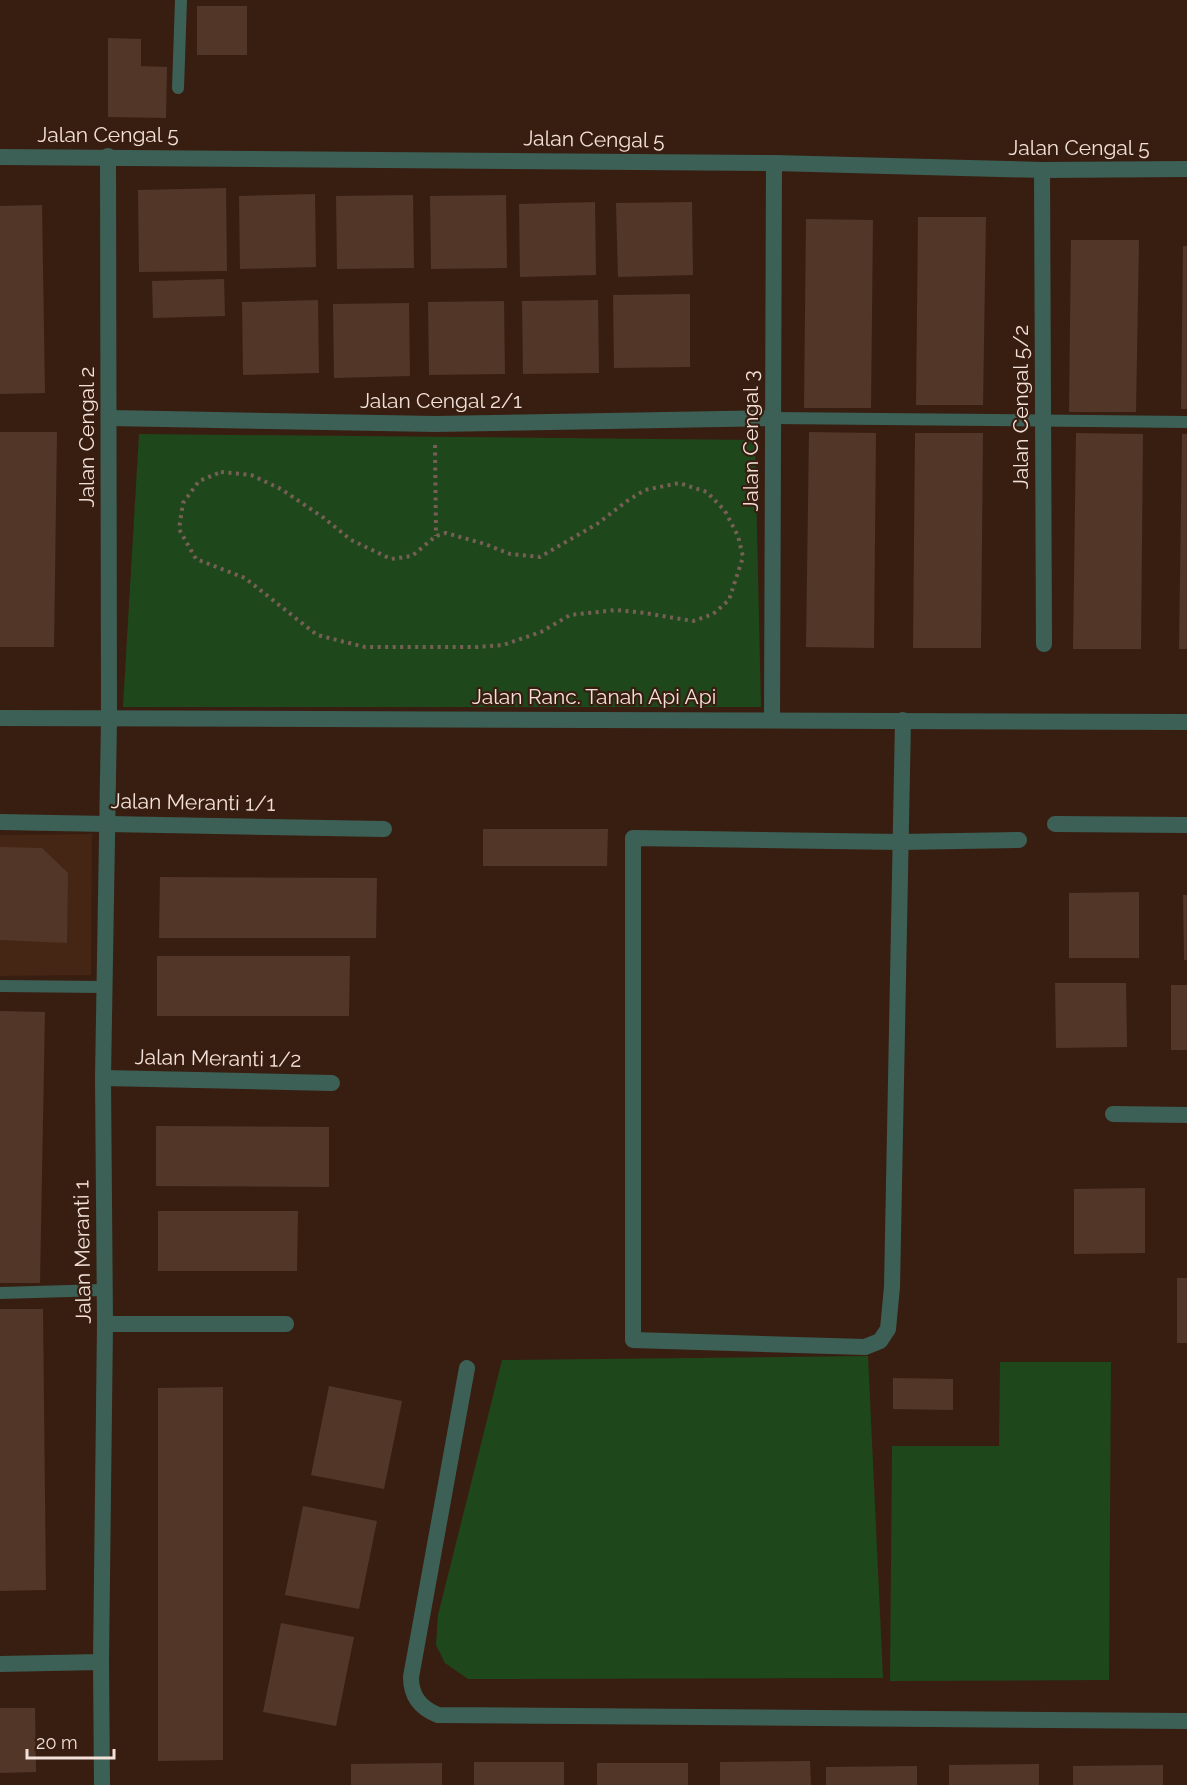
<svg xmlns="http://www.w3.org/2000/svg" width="1187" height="1785" font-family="Raleway,sans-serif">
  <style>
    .built { fill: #452514 }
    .green { fill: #1e481b }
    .building { fill: #523628 }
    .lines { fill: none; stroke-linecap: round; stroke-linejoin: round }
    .path { stroke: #765f54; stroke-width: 4; stroke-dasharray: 3 4.5; stroke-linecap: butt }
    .service { stroke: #3d6056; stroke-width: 12 }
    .minor { stroke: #3d6056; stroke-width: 16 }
    .labels { text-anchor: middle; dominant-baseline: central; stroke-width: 4.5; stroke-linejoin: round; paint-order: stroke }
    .street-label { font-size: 21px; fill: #f3e1d9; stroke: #381e11 }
  </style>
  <rect width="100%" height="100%" fill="#381e11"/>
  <polygon class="built" points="92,834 91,975 0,976 0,835"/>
  <g class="green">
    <polygon points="139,434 755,440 761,707 123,707"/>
    <polygon points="868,1356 883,1678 468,1679 445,1663 436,1645 438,1615 502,1360"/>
    <polygon points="1000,1362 1111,1362 1109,1680 890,1681 892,1446 999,1446"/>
  </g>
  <g class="building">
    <rect x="197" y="6" width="50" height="49"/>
    <polygon points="108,38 141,39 141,66 167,67 166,118 108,117"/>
    <polygon points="226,188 227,271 139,272 138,190"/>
    <polygon points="315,194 316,267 240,269 239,196"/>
    <polygon points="413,195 414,268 337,269 336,196"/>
    <polygon points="506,195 507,268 431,269 430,196"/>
    <polygon points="595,202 596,275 520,277 519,204"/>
    <polygon points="692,202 693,275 618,277 616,203"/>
    <polygon points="42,205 45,393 0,394 0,206"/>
    <polygon points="918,217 986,217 983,405 916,405"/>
    <polygon points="806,219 873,220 871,408 804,408"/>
    <polygon points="1071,240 1139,240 1136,412 1069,412"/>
    <polygon points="1183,246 1187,246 1187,409 1181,409"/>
    <polygon points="224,279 225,316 153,318 152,281"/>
    <polygon points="690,294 690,367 614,368 613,295"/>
    <polygon points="318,300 319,373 243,375 242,302"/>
    <polygon points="598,300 599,373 523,374 522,301"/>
    <polygon points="504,301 505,374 429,375 428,302"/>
    <polygon points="409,303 410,376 334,378 333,304"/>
    <polygon points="0,432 57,432 54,647 0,647"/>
    <polygon points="809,432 876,433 874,648 806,647"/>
    <polygon points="915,433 983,433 981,648 913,648"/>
    <polygon points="1076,433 1143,434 1141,649 1073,649"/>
    <polygon points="1182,434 1187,434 1187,649 1179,649"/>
    <polygon points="483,829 608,829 607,866 483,866"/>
    <polygon points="0,847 42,848 68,873 67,943 0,940"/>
    <polygon points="160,877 377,878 376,938 159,938"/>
    <polygon points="1139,892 1139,958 1069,958 1069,893"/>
    <polygon points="1183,895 1187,895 1187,960 1184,960"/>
    <polygon points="157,956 350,956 349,1016 157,1016"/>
    <polygon points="1055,983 1126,983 1127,1047 1056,1048"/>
    <rect x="1171" y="985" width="16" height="65"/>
    <polygon points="0,1011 45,1012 40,1283 0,1283"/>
    <polygon points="156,1126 329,1127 329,1187 156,1186"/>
    <polygon points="1145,1188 1145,1253 1074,1254 1074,1189"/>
    <polygon points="158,1211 298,1211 297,1271 158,1271"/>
    <rect x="1177" y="1278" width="10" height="65"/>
    <polygon points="0,1309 43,1309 46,1590 0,1591"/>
    <polygon points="893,1378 953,1379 953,1410 893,1409"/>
    <polygon points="329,1386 402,1401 384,1489 311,1475"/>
    <polygon points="223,1387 223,1760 158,1761 158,1388"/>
    <polygon points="303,1506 377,1521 359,1609 285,1595"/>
    <polygon points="281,1623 354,1637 336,1726 263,1712"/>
    <polygon points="0,1708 35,1708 36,1772 0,1773"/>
    <polygon points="810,1761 811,1785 720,1785 720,1762"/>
    <rect x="474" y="1762" width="90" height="23"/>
    <polygon points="442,1763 442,1785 351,1785 351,1764"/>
    <rect x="597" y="1763" width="91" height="22"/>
    <polygon points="1039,1764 1039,1785 949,1785 949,1765"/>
    <polygon points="1163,1765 1163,1785 1073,1785 1073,1766"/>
    <polygon points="917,1766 917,1785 826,1785 826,1767"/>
  </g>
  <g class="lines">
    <g class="path">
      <polyline points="435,445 436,536"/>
      <polygon points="221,472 251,475 281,489 324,518 351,540 391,559 412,556 436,536 446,533 485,544 510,554 540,557 597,524 627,501 645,490 679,483 707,492 725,511 738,536 743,557 729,600 713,614 693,621 645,613 616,610 570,615 541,632 503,645 477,647 365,647 317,635 245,578 196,559 179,529 183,503 199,481"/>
    </g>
    <g class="service">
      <polyline points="178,88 181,0"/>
      <polyline points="773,418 1187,422"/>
      <polyline points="0,986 104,987"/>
      <polyline points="0,1293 104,1290"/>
    </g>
    <g class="minor">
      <polyline points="0,157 774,163 1042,170 1187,169"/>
      <polyline points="1042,170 1044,644"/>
      <polyline points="109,418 435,424 773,418"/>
      <polyline points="0,718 1187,722"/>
      <polyline points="772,719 774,163"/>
      <polyline points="903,720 892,1287 888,1329 880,1341 865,1347 633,1340 633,838 901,842 1019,840"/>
      <polyline points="0,822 384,829"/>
      <polyline points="1055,824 1187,825"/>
      <polyline points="103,1078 332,1083"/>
      <polyline points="1113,1114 1187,1115"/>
      <polyline points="105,1324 286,1324"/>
      <path d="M467 1368 411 1677C411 1696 420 1708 438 1715L1187 1721"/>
      <polyline points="0,1664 101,1662"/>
      <polyline points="102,1785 101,1662 105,1324 103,1078 109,718 108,156"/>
    </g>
  </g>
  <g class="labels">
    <g class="street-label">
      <text x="108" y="134">Jalan Cengal 5</text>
      <text transform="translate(594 139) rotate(1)">Jalan Cengal 5</text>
      <text x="1079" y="147">Jalan Cengal 5</text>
      <text x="441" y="400">Jalan Cengal 2/1</text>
      <text transform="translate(1020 407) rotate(-90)">Jalan Cengal 5/2</text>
      <text transform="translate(86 437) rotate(-90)">Jalan Cengal 2</text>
      <text transform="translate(750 441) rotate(-90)">Jalan Cengal 3</text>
      <text x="594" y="696">Jalan Ranc. Tanah Api Api</text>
      <text transform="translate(193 802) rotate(1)">Jalan Meranti 1/1</text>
      <text transform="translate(218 1058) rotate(1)">Jalan Meranti 1/2</text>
      <text transform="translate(82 1252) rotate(-91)">Jalan Meranti 1</text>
    </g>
  </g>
  <path d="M27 1749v9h87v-9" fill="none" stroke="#f3e1d9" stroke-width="3"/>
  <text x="36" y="1749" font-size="18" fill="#f3e1d9" stroke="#381e11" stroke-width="4.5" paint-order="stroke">20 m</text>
</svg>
